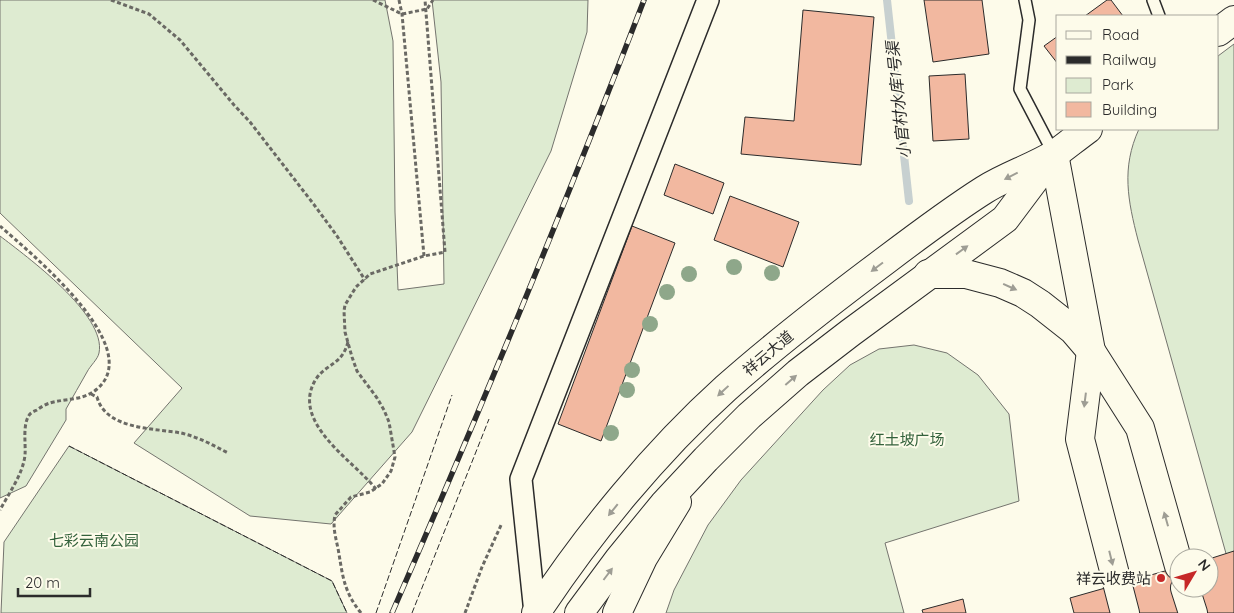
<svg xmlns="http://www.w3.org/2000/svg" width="1234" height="613" font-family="Quicksand,'Noto Sans SC',sans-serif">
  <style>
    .green { fill: #deebd1; stroke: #74746e }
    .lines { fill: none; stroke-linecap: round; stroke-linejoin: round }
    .stream { stroke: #c7d0d0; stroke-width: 8 }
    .building { fill: #f2b8a0; stroke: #2b2b2b }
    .lane-casing { stroke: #2b2b2b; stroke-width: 14 }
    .street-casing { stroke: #2b2b2b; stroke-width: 24 }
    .secondary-casing { stroke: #2b2b2b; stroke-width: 30 }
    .highway-casing { stroke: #2b2b2b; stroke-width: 30 }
    .path { stroke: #6a6964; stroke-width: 3; stroke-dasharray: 4 2.5; stroke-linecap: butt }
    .lane { stroke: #fdfbea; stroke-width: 11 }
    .street { stroke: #fdfbea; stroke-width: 21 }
    .secondary { stroke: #fdfbea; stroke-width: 28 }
    .highway { stroke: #fdfbea; stroke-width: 28 }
    .rail-casing { stroke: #2b2b2b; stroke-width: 5.5 }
    .rail { stroke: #fdfbea; stroke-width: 4; stroke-dasharray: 11; stroke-linecap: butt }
    .fence { stroke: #2b2b2b; stroke-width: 1; stroke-dasharray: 6 2.5; stroke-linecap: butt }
    .tree { fill: #8ea78a }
    .oneway { fill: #9e9d94 }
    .poi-dot { fill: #c62828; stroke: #fdfbea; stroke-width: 2 }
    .labels { text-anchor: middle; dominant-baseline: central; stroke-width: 4; stroke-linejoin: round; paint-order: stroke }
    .street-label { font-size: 15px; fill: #2b2b2b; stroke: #fdfbea }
    .park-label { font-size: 15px; fill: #34623c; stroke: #fdfbea }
    .poi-label { font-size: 15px; fill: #2b2b2b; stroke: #fdfbea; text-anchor: end }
    .water-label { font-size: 16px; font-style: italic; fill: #2b2b2b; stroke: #fdfbea }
  </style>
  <rect width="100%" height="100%" fill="#fdfbea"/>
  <g class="green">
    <polygon points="0,0 385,0 393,41 395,212 398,290 444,284 441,82 432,0 588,0 587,32 551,151 412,432 331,524 250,516 134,443 182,388 0,213"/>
    <path d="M1234 44V582L1138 240C1128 201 1121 168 1139 129H1218V56Z"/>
    <path d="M0 236C26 256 107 315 99 353 98 359 90 366 87 372 80 384 73 397 66 409V420L26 486 0 498Z"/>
    <polygon points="914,345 947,353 978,375 1009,414 1019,501 885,543 904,613 666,613 674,590 708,525 741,480 823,390 850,365 879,349"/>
    <polygon points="69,446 332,581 347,613 1,613 4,542"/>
  </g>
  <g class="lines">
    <polyline class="stream" points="887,0 909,201"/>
  </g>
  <g class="building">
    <polygon points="924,0 982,0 989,54 933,62"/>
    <polygon points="1107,0 1111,0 1123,16 1085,16"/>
    <polygon points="803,10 874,17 861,165 741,154 745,117 794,121"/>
    <polygon points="1058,36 1058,64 1044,46"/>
    <polygon points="965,74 969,139 933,141 929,76"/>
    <polygon points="675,164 724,183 713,214 664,195"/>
    <polygon points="730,196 799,222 783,267 714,240"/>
    <polygon points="632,226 675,243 601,441 558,424"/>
    <polygon points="1234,551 1234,613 1074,613 1070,598 1179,567 1179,588 1209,588 1209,559"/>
    <polygon points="963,599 966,613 923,613 922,610"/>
  </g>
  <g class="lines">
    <defs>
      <g id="lane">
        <polyline points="1025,0 1029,20 1020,89 1054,154"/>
        <polyline points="1153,0 1159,16"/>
      </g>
      <polyline id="street" points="535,613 521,479 708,0"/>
      <polyline id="secondary" points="617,613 643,558 677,502"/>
      <g id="highway">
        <polyline points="1218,32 1234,20"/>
        <polyline points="1054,154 1091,351 1080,439 1125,613"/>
        <polyline points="928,274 966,274 1000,283 1023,293 1040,304 1073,330 1091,351 1140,428 1179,566"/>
        <polyline points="1185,588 1193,613"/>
        <path d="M536 613C588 534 655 452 726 388 772 347 821 309 870 272 906 245 946 214 984 190 1006 176 1032 168 1055 154 1066 146 1077 137 1088 129"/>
        <polyline points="579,613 619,559 664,504 706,459 749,416 798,373 850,333 1005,219 1050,159"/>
      </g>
    </defs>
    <use href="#lane" class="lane-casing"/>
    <use href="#street" class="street-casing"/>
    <use href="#secondary" class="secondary-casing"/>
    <use href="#highway" class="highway-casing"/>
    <g class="path">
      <polyline points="111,0 149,14 180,40 234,105 250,122 312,202 337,236 365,280"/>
      <polyline points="373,0 402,14 427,9 433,0"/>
      <polyline points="399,0 402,14 424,256"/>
      <path d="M0 226C29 252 147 347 97 389 83 401 67 398 50 403 46 404 41 407 37 410 35 411 32 412 30 414 22 424 26 443 25 455 23 474 9 493 0 510"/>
      <path d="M348 342C342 365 327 363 316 379 289 422 354 461 376 489"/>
      <path d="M91 394 97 397C106 430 154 428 181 433 198 437 213 445 228 453"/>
      <path d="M361 613C345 593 343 579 339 554 337 541 332 529 335 515L351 497 370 492 382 484 391 471 395 457 389 422 384 410 377 398 357 371 352 357 345 332 344 311 345 305 356 287 370 274 424 256 445 252 425 0"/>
      <polyline points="465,613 482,567 502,523"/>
    </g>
    <use href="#lane" class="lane"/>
    <use href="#street" class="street"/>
    <use href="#secondary" class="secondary"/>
    <use href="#highway" class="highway"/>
    <defs>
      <path id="rail" d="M392 613C480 411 565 206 644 0"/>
    </defs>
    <use href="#rail" class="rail-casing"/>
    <use href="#rail" class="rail"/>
    <g class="fence">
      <polyline points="69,446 332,581 347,613"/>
      <polyline points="376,613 452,395"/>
      <polyline points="412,613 489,419"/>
    </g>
  </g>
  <g class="tree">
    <circle cx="734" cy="267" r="8"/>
    <circle cx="772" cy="273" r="8"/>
    <circle cx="689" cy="274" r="8"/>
    <circle cx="667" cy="292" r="8"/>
    <circle cx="650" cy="324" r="8"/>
    <circle cx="632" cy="370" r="8"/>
    <circle cx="627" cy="390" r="8"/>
    <circle cx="611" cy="433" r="8"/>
  </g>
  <defs><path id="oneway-solid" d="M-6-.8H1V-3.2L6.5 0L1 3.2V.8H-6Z" transform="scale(1.25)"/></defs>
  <g class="oneway">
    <use href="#oneway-solid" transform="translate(1011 176) rotate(153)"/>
    <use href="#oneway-solid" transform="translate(962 250) rotate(-36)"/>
    <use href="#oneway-solid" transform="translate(877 267) rotate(143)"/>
    <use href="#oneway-solid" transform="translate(1010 287) rotate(24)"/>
    <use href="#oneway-solid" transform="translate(791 380) rotate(-41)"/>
    <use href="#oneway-solid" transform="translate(723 391) rotate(137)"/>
    <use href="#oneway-solid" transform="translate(1085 400) rotate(97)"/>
    <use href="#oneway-solid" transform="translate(613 510) rotate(129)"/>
    <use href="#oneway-solid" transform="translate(1166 519) rotate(-106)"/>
    <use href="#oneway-solid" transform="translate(1111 558) rotate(76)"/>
    <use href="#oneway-solid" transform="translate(608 574) rotate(-53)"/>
  </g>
  <circle class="poi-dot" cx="1161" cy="578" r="5"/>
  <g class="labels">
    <g class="street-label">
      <text transform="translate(768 353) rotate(-40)">祥云大道</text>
    </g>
    <g class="park-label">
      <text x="907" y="439">红土坡广场</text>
      <text x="94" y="540">七彩云南公园</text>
    </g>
    <g class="poi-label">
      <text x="1151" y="578">祥云收费站</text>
    </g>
    <g class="water-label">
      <text transform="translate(898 100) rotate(-96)">小官村水库1号渠</text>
    </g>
  </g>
  <rect x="1056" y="15" width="162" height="115" fill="#fdfbea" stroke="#a9a89e"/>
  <rect x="1066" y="31" width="25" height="8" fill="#fdfbea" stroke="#a9a89e"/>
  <text x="1102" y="40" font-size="15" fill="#2b2b2b">Road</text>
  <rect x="1066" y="56" width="25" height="8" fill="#2b2b2b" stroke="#a9a89e"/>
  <text x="1102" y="65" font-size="15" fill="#2b2b2b">Railway</text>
  <rect x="1066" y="78" width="25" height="15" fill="#deebd1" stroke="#a9a89e"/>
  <text x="1102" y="90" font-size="15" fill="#2b2b2b">Park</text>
  <rect x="1066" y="102" width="25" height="15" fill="#f2b8a0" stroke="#a9a89e"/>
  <text x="1102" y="115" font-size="15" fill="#2b2b2b">Building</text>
  <g transform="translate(1194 573) rotate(52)"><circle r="24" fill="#fdfbea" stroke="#a9a89e"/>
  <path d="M0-4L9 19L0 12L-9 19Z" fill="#c62828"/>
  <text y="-8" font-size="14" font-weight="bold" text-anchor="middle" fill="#2b2b2b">N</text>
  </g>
  <path d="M18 588v8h72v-8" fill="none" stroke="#2b2b2b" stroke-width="2.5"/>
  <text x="25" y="588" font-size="15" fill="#2b2b2b" stroke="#fdfbea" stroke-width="4" paint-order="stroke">20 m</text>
</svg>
